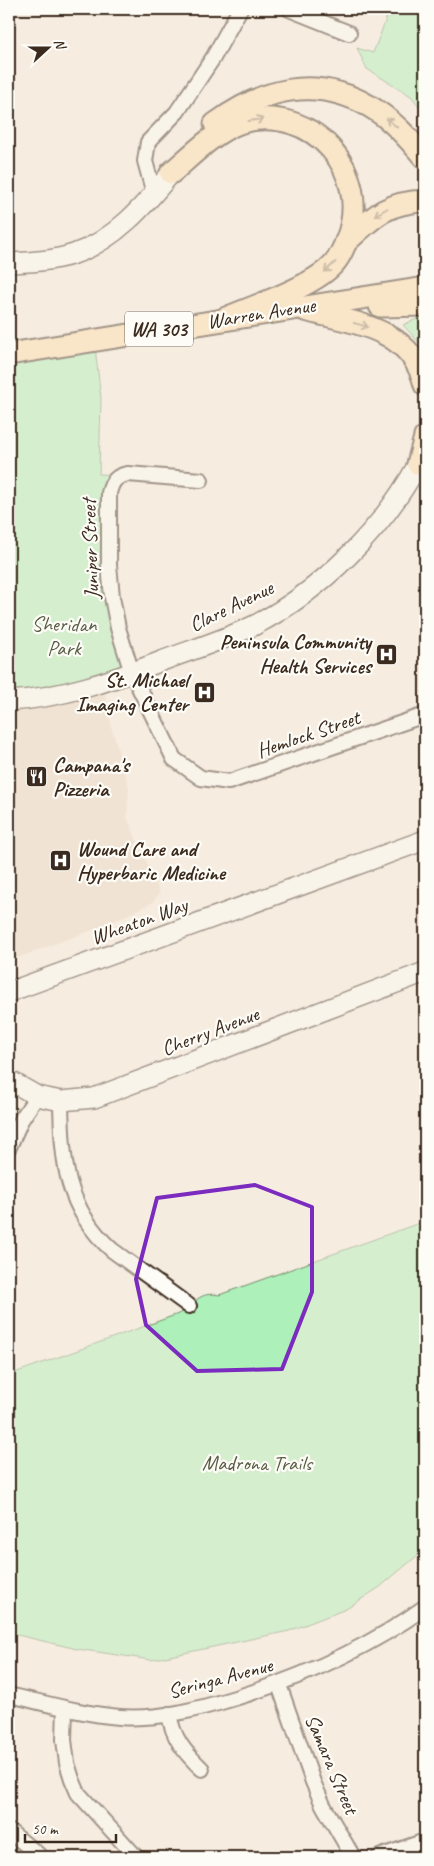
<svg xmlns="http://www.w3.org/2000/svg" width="434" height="1866" font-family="Caveat,sans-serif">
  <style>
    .built { fill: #ebd8c5 }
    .green { fill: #aef0b9; stroke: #748d6c }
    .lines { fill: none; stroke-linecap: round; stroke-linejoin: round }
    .street-casing { stroke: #3b2a1e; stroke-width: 18 }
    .secondary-casing { stroke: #3b2a1e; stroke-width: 22 }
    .primary-casing { stroke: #3b2a1e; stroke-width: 25 }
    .street { stroke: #fdfcf7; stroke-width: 14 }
    .secondary { stroke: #fdfcf7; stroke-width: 19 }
    .primary { stroke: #fddcac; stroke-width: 21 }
    .oneway { stroke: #9c8365 }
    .marked { fill: none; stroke: #7b2cbf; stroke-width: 4; stroke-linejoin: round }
    .labels { text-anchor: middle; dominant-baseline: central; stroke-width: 4.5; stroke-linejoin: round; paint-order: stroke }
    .shield { fill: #fdfcf7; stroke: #75695f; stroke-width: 1 }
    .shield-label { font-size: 20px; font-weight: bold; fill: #3b2a1e }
    .street-label { font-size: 21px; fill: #3b2a1e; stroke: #fdfcf7 }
    .park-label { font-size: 21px; fill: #585c45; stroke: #fdfcf7 }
    .poi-label { font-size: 21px; font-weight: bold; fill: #3b2a1e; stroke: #fdfcf7; text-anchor: end }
  </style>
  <rect width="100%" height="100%" fill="#f5ece0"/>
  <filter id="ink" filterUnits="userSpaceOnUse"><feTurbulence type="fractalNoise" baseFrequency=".02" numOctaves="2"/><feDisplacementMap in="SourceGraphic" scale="10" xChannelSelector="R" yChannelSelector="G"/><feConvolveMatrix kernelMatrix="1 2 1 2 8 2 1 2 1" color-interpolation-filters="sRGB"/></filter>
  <g filter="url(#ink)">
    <polygon class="built" points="105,692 112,729 129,787 127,817 160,893 152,903 106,925 9,961 9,708"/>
    <g class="green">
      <polygon points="390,9 425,9 425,113 411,96 367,69 357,48 373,53"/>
      <polygon points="421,317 425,317 425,349 403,325"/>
      <polygon points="94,339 101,398 99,474 119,475 111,482 109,565 132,673 9,701 9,354"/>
      <path d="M425 1221V1549L380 1587 346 1609 289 1631 151 1660 77 1649 9 1633V1375L181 1313C194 1303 200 1291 219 1295Z"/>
    </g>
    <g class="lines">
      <defs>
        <g id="street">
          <polyline points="289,9 349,33"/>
          <polyline points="154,194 145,161 148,142 177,112 213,58 240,9"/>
          <path d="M201 480 128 474C116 476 112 481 109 493V565L112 597 118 628 132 673 174 759 201 778 229 782 425 715"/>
          <path d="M61 1101C62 1160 65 1208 112 1250L189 1306"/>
          <polyline points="9,1147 21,1120 37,1096"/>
          <polyline points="279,1685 313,1782 323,1805 353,1857"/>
          <path d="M9 1695C45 1703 82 1714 120 1717 158 1720 199 1709 235 1698 303 1677 367 1649 425 1607"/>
          <polyline points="65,1708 64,1740 67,1763 72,1779 78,1793 136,1857"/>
          <path d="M169 1714C173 1738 184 1752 202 1769"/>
          <polyline points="9,1831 41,1857"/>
          <polyline points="379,1857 425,1841"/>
        </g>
        <g id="secondary">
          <path d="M9 263C31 262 53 261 74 254 115 240 145 205 171 173"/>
          <path d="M9 701C61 698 111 681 159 662 191 650 224 640 255 625 321 591 383 529 418 464"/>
          <polyline points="9,992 425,840"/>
          <polyline points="9,1080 37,1096 61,1101 94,1098 425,972"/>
        </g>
        <g id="primary">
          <path d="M215 124C262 89 315 75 369 106 392 119 409 139 425 158"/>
          <path d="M171 173C192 155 216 130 242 122 312 103 373 172 347 239 344 247 341 255 335 262 316 286 254 306 224 319"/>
          <path d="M346 242C373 217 386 202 425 201"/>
          <polyline points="380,306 425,305"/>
          <path d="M305 310C353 323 411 327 425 385"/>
          <polyline points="9,354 425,288"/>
          <polyline points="418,464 425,437"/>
        </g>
      </defs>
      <use href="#street" class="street-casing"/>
      <use href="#secondary" class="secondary-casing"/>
      <use href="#primary" class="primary-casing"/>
      <use href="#street" class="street"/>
      <use href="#secondary" class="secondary"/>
      <use href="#primary" class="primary"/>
    </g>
    <defs><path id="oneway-shaft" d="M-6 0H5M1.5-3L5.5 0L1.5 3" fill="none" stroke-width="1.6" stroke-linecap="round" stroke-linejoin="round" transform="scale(1.25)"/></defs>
    <g class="oneway">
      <use href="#oneway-shaft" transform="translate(256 120) rotate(-8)"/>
      <use href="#oneway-shaft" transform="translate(392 123) rotate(-140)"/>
      <use href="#oneway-shaft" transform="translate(381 212) rotate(150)"/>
      <use href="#oneway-shaft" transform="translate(330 267) rotate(138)"/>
      <use href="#oneway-shaft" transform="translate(361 325) rotate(15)"/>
    </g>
  </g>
  <path d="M0 0H434V1866H0ZM255 1185 312 1207V1292L282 1369 197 1371 146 1325 136 1279 157 1198Z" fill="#f5ece0" fill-opacity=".55" fill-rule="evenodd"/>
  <path class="marked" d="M255 1185 312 1207V1292L282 1369 197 1371 146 1325 136 1279 157 1198Z"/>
  <defs>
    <symbol id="hospital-square" viewBox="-11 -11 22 22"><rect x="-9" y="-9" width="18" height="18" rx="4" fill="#3b2a1e" stroke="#fdfcf7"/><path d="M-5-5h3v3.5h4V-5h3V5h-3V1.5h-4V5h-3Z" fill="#fff"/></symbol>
    <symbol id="restaurant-square" viewBox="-11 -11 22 22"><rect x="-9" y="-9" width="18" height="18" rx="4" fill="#3b2a1e" stroke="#fdfcf7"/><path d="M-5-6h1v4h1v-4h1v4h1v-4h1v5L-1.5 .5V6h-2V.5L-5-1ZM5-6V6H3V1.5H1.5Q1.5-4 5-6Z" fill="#fff"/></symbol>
  </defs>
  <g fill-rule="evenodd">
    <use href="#hospital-square" x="374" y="642" width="25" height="25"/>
    <use href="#hospital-square" x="192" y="680" width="25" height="25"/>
    <use href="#restaurant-square" x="24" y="764" width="25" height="25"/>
    <use href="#hospital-square" x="48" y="848" width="25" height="25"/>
  </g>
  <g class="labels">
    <rect class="shield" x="125" y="311.5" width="68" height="35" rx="4"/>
    <g class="shield-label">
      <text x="159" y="329">WA 303</text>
    </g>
    <g class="street-label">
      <text transform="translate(261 313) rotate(-9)">Warren Avenue</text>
      <text transform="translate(90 549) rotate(-92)">Juniper Street</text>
      <text transform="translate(231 606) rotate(-26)">Clare Avenue</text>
      <text transform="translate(308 734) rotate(-19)">Hemlock Street</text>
      <text transform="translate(139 921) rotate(-20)">Wheaton Way</text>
      <text transform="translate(210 1031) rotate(-21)">Cherry Avenue</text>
      <text transform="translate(220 1678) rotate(-15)">Seringa Avenue</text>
      <text transform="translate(332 1764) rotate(67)">Samara Street</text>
    </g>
    <g class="park-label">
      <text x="64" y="624">Sheridan<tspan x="64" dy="24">Park</tspan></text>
      <text x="257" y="1463">Madrona Trails</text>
    </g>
    <g class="poi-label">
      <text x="371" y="642">Peninsula Community<tspan x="371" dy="24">Health Services</tspan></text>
      <text x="188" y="680">St. Michael<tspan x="188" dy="24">Imaging Center</tspan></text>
      <text x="53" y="765" text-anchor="start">Campana's<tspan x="53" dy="24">Pizzeria</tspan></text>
      <text x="77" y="849" text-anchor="start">Wound Care and<tspan x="77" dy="24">Hyperbaric Medicine</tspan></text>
    </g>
  </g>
  <rect width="434" height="1866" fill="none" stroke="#fdfcf7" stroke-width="30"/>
  <rect x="15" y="15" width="404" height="1836" fill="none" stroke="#3b2a1e" stroke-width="2" filter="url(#ink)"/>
  <g transform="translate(48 48) rotate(69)" stroke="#fdfcf7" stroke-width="4" paint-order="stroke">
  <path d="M0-4L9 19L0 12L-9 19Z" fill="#3b2a1e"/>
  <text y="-8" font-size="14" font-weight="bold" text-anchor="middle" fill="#3b2a1e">N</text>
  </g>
  <path d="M25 1834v8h91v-8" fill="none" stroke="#3b2a1e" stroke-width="2.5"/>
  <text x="32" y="1834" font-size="15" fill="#3b2a1e" stroke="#fdfcf7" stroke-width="4" paint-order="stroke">50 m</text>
</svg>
